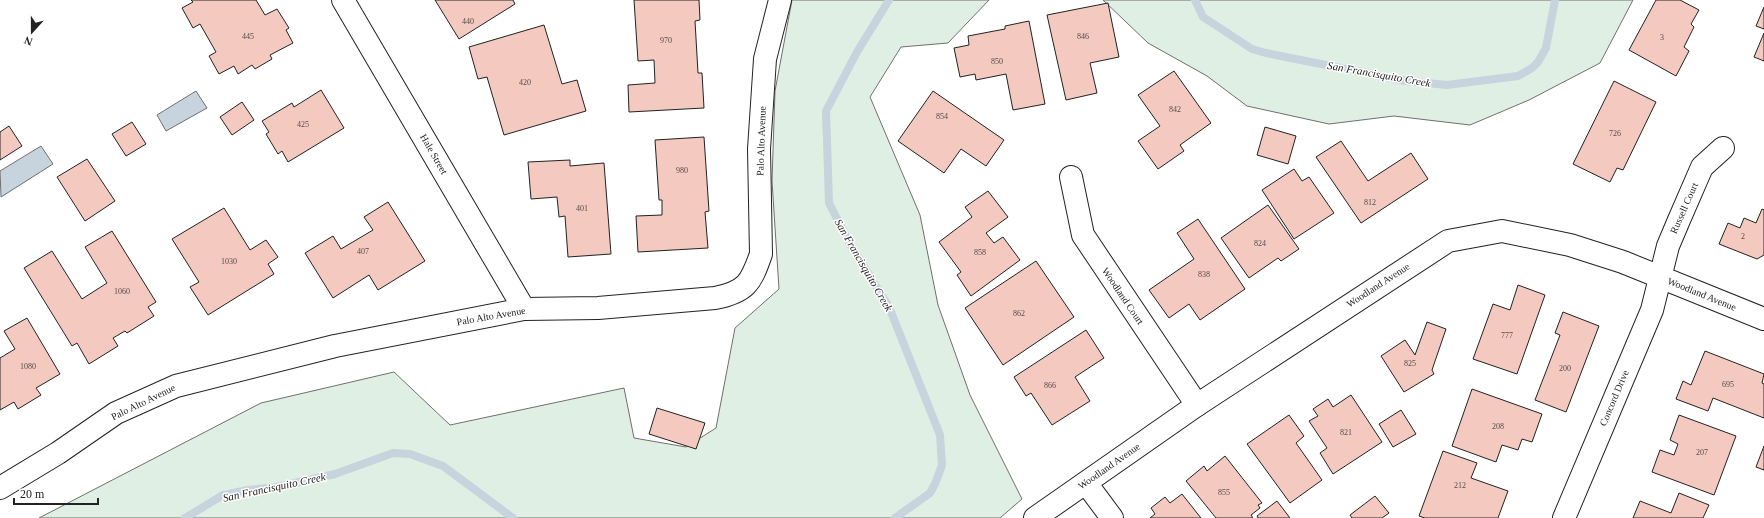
<svg xmlns="http://www.w3.org/2000/svg" width="1764" height="518" font-family="Georgia,serif">
  <style>
    .green { fill: #e0efe3; stroke: #6f6f6f }
    .water { fill: #c7d3dd; stroke: #6f6f6f }
    .lines { fill: none; stroke-linecap: round; stroke-linejoin: round }
    .stream { stroke: #c7d3dd; stroke-width: 8 }
    .building { fill: #f3c9c0; stroke: #222 }
    .street-casing { stroke: #222; stroke-width: 24 }
    .street { stroke: #fff; stroke-width: 22 }
    .labels { text-anchor: middle; dominant-baseline: central; stroke-width: 3; stroke-linejoin: round; paint-order: stroke }
    .number-label { font-size: 8px; fill: #564c4a }
    .street-label { font-size: 10px; fill: #222; stroke: #fff }
    .water-label { font-size: 11px; font-style: italic; fill: #222; stroke: #fff }
  </style>
  <rect width="100%" height="100%" fill="#fff"/>
  <g class="green">
    <polygon points="792,0 989,0 948,43 901,47 870,97 920,215 938,305 970,395 1022,499 1000,518 39,518 261,403 394,372 450,425 624,388 634,438 686,447 716,428 735,328 779,289 772,181 775,91"/>
    <polygon points="1103,0 1633,0 1600,63 1529,100 1470,125 1394,116 1329,124 1247,106 1207,76 1148,43"/>
  </g>
  <g class="water">
    <polygon points="196,91 207,108 166,131 157,115"/>
    <polygon points="41,146 53,164 1,197 0,171"/>
  </g>
  <g class="lines">
    <g class="stream">
      <polyline points="889,0 857,52 826,111 829,203 850,244 889,307 940,435 942,465 935,484 930,493 895,518"/>
      <polyline points="1195,0 1203,17 1252,49 1266,53 1406,81 1447,85 1518,76 1532,68 1538,62 1546,48 1555,0"/>
      <polyline points="185,518 223,495 248,490 277,487 335,474 393,453 410,454 443,466 513,518"/>
    </g>
  </g>
  <g class="building">
    <polygon points="191,0 256,0 265,15 277,9 289,28 286,30 293,43 270,55 272,59 255,69 252,65 238,74 234,66 219,74 209,56 216,52 200,24 193,28 182,8 193,2"/>
    <polygon points="435,0 513,0 515,4 459,39"/>
    <polygon points="634,0 699,0 700,20 695,21 698,73 702,73 704,108 629,112 628,85 655,83 654,60 638,61"/>
    <polygon points="1656,0 1680,0 1699,10 1691,24 1694,27 1684,47 1689,51 1676,76 1629,50"/>
    <polygon points="1108,3 1119,57 1090,63 1097,93 1066,100 1047,15"/>
    <polygon points="1764,7 1764,29 1756,26"/>
    <polygon points="1029,21 1045,104 1013,110 1006,74 976,80 975,74 960,77 954,48 969,45 968,36 1005,29 1005,26"/>
    <polygon points="544,25 562,84 577,80 586,111 504,135 487,77 478,79 469,47"/>
    <polygon points="1764,33 1764,61 1754,57"/>
    <polygon points="1174,71 1211,123 1180,145 1184,151 1158,169 1138,141 1160,126 1138,95"/>
    <polygon points="1614,81 1656,102 1623,170 1617,168 1610,182 1573,164"/>
    <polygon points="321,90 344,128 288,162 282,151 278,154 266,134 269,132 262,121 292,103 294,107"/>
    <polygon points="933,91 1004,140 986,166 961,149 944,173 898,141"/>
    <polygon points="242,102 254,120 232,135 220,117"/>
    <polygon points="132,122 146,144 126,156 112,134"/>
    <polygon points="9,126 22,146 0,160 0,132"/>
    <polygon points="1265,127 1296,136 1288,164 1257,155"/>
    <polygon points="704,137 709,211 705,212 708,248 638,252 636,216 662,215 662,200 659,200 655,140"/>
    <polygon points="1341,141 1368,181 1411,153 1428,179 1361,223 1316,157"/>
    <polygon points="87,159 115,201 85,221 57,177"/>
    <polygon points="570,160 570,166 604,163 611,254 568,257 565,216 559,217 557,197 531,199 528,162"/>
    <polygon points="1294,169 1302,181 1309,177 1334,213 1294,239 1262,190"/>
    <polygon points="988,191 1008,217 986,233 994,243 1003,237 1020,260 971,296 957,275 961,272 939,242 972,217 965,207"/>
    <polygon points="388,202 425,261 378,290 369,275 333,298 305,253 333,236 341,249 373,230 364,217"/>
    <polygon points="1268,205 1299,249 1281,261 1278,258 1249,278 1221,238"/>
    <polygon points="224,208 250,250 266,240 278,257 268,264 274,274 208,315 190,287 199,282 172,239"/>
    <polygon points="1762,209 1764,210 1764,255 1757,259 1719,244 1728,223 1740,228 1744,218 1756,223"/>
    <polygon points="1198,219 1245,289 1200,320 1189,304 1169,318 1149,290 1194,259 1177,233"/>
    <polygon points="112,231 156,302 148,307 154,316 127,333 125,331 113,338 118,346 89,364 77,343 72,346 24,268 52,251 82,299 107,283 85,247"/>
    <polygon points="1036,261 1074,317 1003,365 965,308"/>
    <polygon points="1518,285 1545,295 1517,374 1473,359 1493,304 1510,310"/>
    <polygon points="1563,312 1599,326 1566,412 1535,400 1560,335 1555,333"/>
    <polygon points="27,318 60,374 36,388 41,395 18,409 14,402 0,410 0,358 15,349 4,331"/>
    <polygon points="1427,322 1446,329 1432,370 1434,374 1404,392 1381,356 1405,340 1415,355"/>
    <polygon points="1086,330 1104,358 1075,377 1090,401 1052,425 1031,393 1026,396 1014,377"/>
    <polygon points="1705,351 1764,374 1762,383 1764,384 1764,418 1713,398 1708,411 1676,399 1683,381 1691,385"/>
    <polygon points="1472,389 1542,414 1532,442 1522,439 1518,450 1502,445 1496,462 1452,446"/>
    <polygon points="1351,395 1382,442 1333,474 1320,453 1327,448 1309,421 1318,416 1313,409 1328,399 1333,407"/>
    <polygon points="657,408 705,423 696,449 649,434"/>
    <polygon points="1401,410 1416,434 1393,447 1379,424"/>
    <polygon points="1289,415 1304,436 1296,443 1322,480 1290,503 1247,444"/>
    <polygon points="1679,415 1736,436 1714,495 1652,472 1660,450 1674,455 1678,444 1670,440"/>
    <polygon points="1764,446 1764,470 1756,467"/>
    <polygon points="1443,451 1477,463 1471,478 1508,491 1498,518 1425,518 1419,516"/>
    <polygon points="1225,456 1262,503 1258,505 1260,508 1251,515 1253,518 1216,518 1186,481 1204,466 1207,471"/>
    <polygon points="1679,493 1709,505 1703,518 1633,518 1640,501 1671,513"/>
    <polygon points="1182,494 1201,518 1150,518 1155,514 1151,508 1165,497 1170,503"/>
    <polygon points="1375,496 1389,513 1382,518 1352,518 1350,515"/>
    <polygon points="1277,501 1290,518 1258,518 1257,516"/>
  </g>
  <g class="lines">
    <defs>
      <g id="street">
        <polyline points="343,0 524,309"/>
        <polyline points="1071,177 1083,235 1197,405"/>
        <polyline points="1086,483 1112,518"/>
        <path d="M0 488 58 453 116 413 176 386 335 346 524 309 598 308 715 298C746 292 751 283 761 254L759 149 765 59 780 0"/>
        <polyline points="1035,518 1197,405 1448,241 1502,231 1570,245 1623,262 1764,319"/>
        <polyline points="1564,518 1652,310 1668,246 1679,220 1702,167 1723,148"/>
      </g>
    </defs>
    <use href="#street" class="street-casing"/>
    <use href="#street" class="street"/>
  </g>
  <g class="labels">
    <g class="number-label">
      <text x="468" y="21">440</text>
      <text x="248" y="36">445</text>
      <text x="1083" y="36">846</text>
      <text x="1662" y="37">3</text>
      <text x="666" y="40">970</text>
      <text x="997" y="61">850</text>
      <text x="525" y="82">420</text>
      <text x="1175" y="109">842</text>
      <text x="942" y="116">854</text>
      <text x="303" y="124">425</text>
      <text x="1615" y="133">726</text>
      <text x="682" y="170">980</text>
      <text x="1370" y="202">812</text>
      <text x="582" y="208">401</text>
      <text x="1743" y="236">2</text>
      <text x="1260" y="243">824</text>
      <text x="363" y="251">407</text>
      <text x="980" y="252">858</text>
      <text x="229" y="261">1030</text>
      <text x="1204" y="274">838</text>
      <text x="122" y="291">1060</text>
      <text x="1019" y="313">862</text>
      <text x="1507" y="335">777</text>
      <text x="1410" y="363">825</text>
      <text x="28" y="366">1080</text>
      <text x="1565" y="368">200</text>
      <text x="1728" y="384">695</text>
      <text x="1050" y="385">866</text>
      <text x="1498" y="426">208</text>
      <text x="1346" y="432">821</text>
      <text x="1702" y="452">207</text>
      <text x="1460" y="485">212</text>
      <text x="1224" y="492">855</text>
    </g>
    <g class="street-label">
      <text transform="translate(761 141) rotate(-88)">Palo Alto Avenue</text>
      <text transform="translate(434 154) rotate(60)">Hale Street</text>
      <text transform="translate(1684 208) rotate(-66)">Russell Court</text>
      <text transform="translate(1378 285) rotate(-33)">Woodland Avenue</text>
      <text transform="translate(1702 294) rotate(22)">Woodland Avenue</text>
      <text transform="translate(1123 296) rotate(56)">Woodland Court</text>
      <text transform="translate(491 316) rotate(-10)">Palo Alto Avenue</text>
      <text transform="translate(1614 398) rotate(-67)">Concord Drive</text>
      <text transform="translate(143 402) rotate(-26)">Palo Alto Avenue</text>
      <text transform="translate(1109 466) rotate(-35)">Woodland Avenue</text>
    </g>
    <g class="water-label">
      <text transform="translate(1379 74) rotate(10)">San Francisquito Creek</text>
      <text transform="translate(864 265) rotate(60)">San Francisquito Creek</text>
      <text transform="translate(274 487) rotate(-12)">San Francisquito Creek</text>
    </g>
  </g>
  <g transform="translate(32 32) rotate(201)" stroke="#ffffff" stroke-width="3" paint-order="stroke">
  <path d="M0-3L7 15L0 10L-7 15Z" fill="#222222"/>
  <text y="-6" font-size="11" font-weight="bold" text-anchor="middle" fill="#222222">N</text>
  </g>
  <path d="M14 498v6h84v-6" fill="none" stroke="#222222" stroke-width="2"/>
  <text x="20" y="498" font-size="12" fill="#222222" stroke="#ffffff" stroke-width="3" paint-order="stroke">20 m</text>
</svg>
